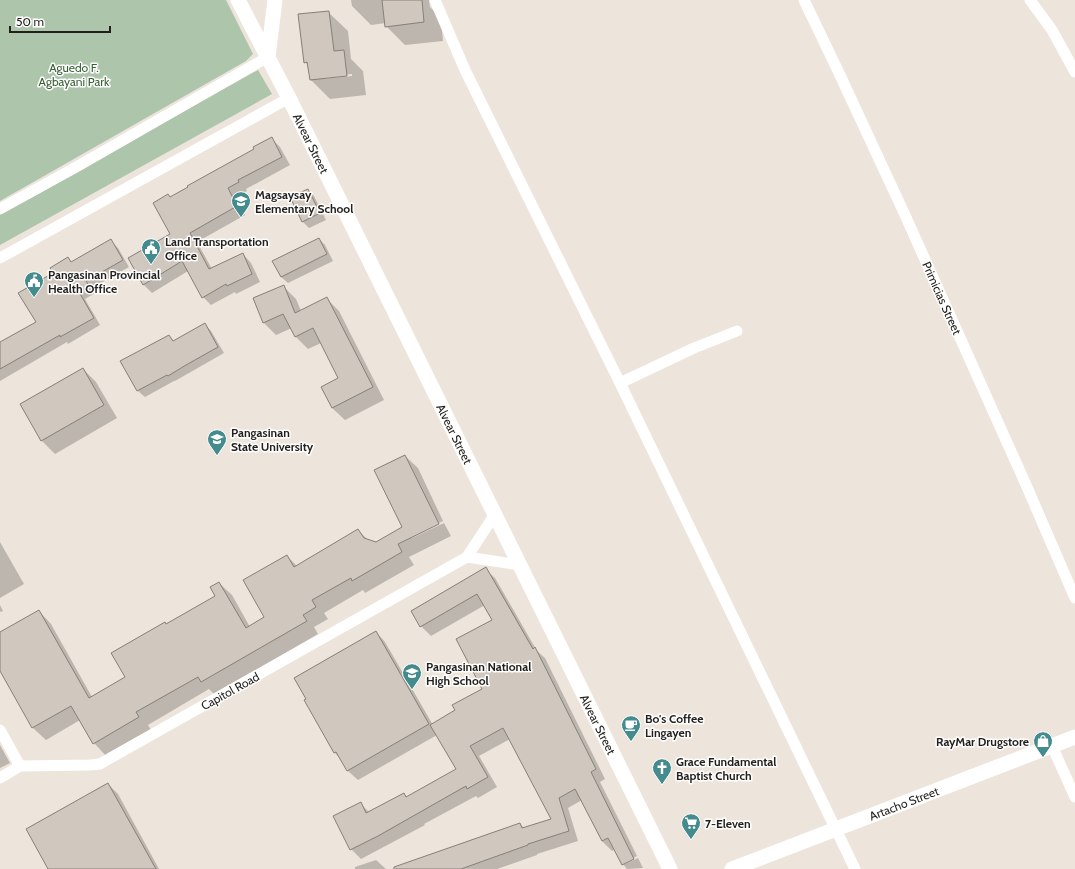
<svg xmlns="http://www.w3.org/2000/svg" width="1075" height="869" font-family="Cabin,sans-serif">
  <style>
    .green { fill: #adc5ab }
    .shadow { fill: #0003; fill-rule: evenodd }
    .building { fill: #d0c8bf; stroke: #878078 }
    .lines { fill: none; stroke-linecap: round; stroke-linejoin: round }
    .street { stroke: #fff; stroke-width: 11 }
    .secondary { stroke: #fff; stroke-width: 15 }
    .labels { text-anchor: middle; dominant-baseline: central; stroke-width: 3; stroke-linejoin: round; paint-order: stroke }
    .park-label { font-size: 12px; fill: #395f36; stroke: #fff }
    .street-label { font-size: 12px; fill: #221f1c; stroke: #fff }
    .poi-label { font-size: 12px; font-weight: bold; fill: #221f1c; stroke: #fff; text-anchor: start }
  </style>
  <rect width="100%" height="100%" fill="#ede4db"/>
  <g class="green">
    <polygon points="0,0 226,0 253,54 246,61 0,201"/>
    <polygon points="258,70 272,94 0,245 0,214"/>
  </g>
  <g class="shadow">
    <polygon points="351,0 429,0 430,7 441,18 443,41 405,45 386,26 386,23 371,25 352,6"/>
    <path d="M328 12 348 31 351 59 363 71 366 95 330 99 311 80 309 66 305 62ZM352 74V76L323 79V77Z"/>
    <polygon points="271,138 280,147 290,165 246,189 247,191 235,197 245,215 197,242 212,269 243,254 251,263 260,282 236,294 235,292 211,305 203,297 188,271 152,293 144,285 129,258 171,234 168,195 171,198 255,149"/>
    <polygon points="308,190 314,196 326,220 309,228 303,222"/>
    <polygon points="319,239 325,245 333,261 288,283 281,277 274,261"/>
    <polygon points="111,241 118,248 129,267 92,288 95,293 85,299 100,325 68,344 67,342 0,381 0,344 38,322 54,273 67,258 72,263"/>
    <polygon points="284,287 296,299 301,311 326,298 339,311 384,400 345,420 332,408 339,379 321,343 308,349 296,337 292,328 276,335 263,322"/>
    <polygon points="205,324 211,331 224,353 175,381 174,381 145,397 138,391 122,362 169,336 175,342"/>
    <polygon points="83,369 96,382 117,418 55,454 42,441"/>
    <polygon points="405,456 418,468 443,521 412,536 412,538 444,523 451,536 409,557 414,565 365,593 363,590 324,613 328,619 314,627 318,634 214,694 209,689 148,725 151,730 106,756 94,743 80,720 46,740 33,728 0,669 0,633 39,611 51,624 92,697 126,677 167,625 217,596 219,583 232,595 250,627 266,618 287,556 297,566 358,530 369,541 377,543 403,527"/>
    <polygon points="0,542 24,584 0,598"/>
    <polygon points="485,569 495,578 537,651 545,658 605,779 600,782 637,856 625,862 625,864 638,858 643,868 627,869 623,864 615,849 612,851 602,841 582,800 568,808 578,841 537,854 537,855 497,869 392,869 520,824 524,828 552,819 510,739 479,756 497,787 478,798 476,796 424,824 425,825 361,859 351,849 361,804 370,813 404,795 407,797 457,770 437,735 358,780 348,771 342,760 335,753 305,700 376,632 385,642 433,725 456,711 484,689 494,620 485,605 431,636 421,626"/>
    <polygon points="0,605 3,611 0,612"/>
    <polygon points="0,745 10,763 0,768"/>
    <polygon points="108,784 118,794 159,869 49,869"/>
    <polygon points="376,860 386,869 355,869 355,867"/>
  </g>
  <g class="building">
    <polygon points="382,0 422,0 424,22 385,27"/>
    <polygon points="329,11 334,51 344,50 347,76 310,80 307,62 304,63 298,14"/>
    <polygon points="272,137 282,157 238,180 239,182 228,188 237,206 190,233 209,269 243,253 252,274 227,286 226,284 202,298 182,261 143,285 128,258 170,234 153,203 168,194 170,197 188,187 187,186 254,149 253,147"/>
    <polygon points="308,189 320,213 302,222 290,197"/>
    <polygon points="319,238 327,254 281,277 272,261"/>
    <polygon points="111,239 123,260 86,281 89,286 79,292 94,318 60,337 60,335 0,369 0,342 36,322 18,293 53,273 50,268 68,257 71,262"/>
    <polygon points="284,285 295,313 327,297 373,387 332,408 321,387 338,378 313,328 295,337 283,314 263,323 253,298"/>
    <polygon points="205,323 218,347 186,365 168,376 167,375 137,391 120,361 169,335 173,341"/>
    <polygon points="83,368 104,405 41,441 20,404"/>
    <polygon points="405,455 439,524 398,544 402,552 352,581 351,578 312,600 316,607 303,615 307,621 201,682 198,677 136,712 139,717 93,744 71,706 32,728 0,671 0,632 39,610 89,698 125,677 111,653 165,622 166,624 215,596 210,587 219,582 246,628 264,617 243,580 287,555 294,567 358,529 364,538 376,542 402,527 374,470"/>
    <polygon points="486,567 533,649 535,647 596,769 591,772 634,859 622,865 608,838 602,841 575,789 559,798 569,831 528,844 528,845 461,869 394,869 394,867 520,823 522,828 551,819 503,728 470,746 488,777 467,789 466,786 378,836 350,850 333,816 361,802 366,813 404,793 406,797 456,769 430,725 455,710 452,705 482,689 456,639 492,620 477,594 420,627 411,611"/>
    <polygon points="376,631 429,724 347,771 336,752 334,753 304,700 306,699 294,678"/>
    <polygon points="108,783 156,869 48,869 26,829"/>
  </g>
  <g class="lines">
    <g class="street">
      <polyline points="435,0 465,70 620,383 855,869"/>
      <polyline points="804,0 839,73 905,215 1027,487 1075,598"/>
      <polyline points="1030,0 1052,30 1075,72"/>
      <polyline points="0,209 78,166 268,57"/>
      <polyline points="0,258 289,98"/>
      <polyline points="620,383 694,348 737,331"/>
      <polyline points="467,557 520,565"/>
      <polyline points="0,730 20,766"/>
      <polyline points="1052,746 1075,797"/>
      <polyline points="20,766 90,765 100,764 105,761 467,557 495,514"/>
      <polyline points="0,778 20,766"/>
    </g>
    <g class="secondary">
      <path id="s1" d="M238 0 289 98 670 869"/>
      <polyline points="268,57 275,0"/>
      <path id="s2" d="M732 869 1075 737"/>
    </g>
  </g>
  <defs>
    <symbol id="school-pin" viewBox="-11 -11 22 30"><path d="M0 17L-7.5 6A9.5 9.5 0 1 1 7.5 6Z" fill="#438b8d" stroke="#fff"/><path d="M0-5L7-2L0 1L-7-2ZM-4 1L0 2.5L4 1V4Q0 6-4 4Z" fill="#fff"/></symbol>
    <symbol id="civic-pin" viewBox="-11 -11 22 30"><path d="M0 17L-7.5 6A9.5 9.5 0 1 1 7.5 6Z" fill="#438b8d" stroke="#fff"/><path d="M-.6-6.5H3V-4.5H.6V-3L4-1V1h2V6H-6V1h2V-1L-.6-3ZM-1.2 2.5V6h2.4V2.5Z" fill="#fff"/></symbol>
    <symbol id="university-pin" viewBox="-11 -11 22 30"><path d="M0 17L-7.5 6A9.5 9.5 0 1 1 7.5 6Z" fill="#438b8d" stroke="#fff"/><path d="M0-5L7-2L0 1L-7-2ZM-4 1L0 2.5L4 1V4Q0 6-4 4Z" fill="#fff"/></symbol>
    <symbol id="cafe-pin" viewBox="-11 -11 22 30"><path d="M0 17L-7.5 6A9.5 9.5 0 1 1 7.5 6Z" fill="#438b8d" stroke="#fff"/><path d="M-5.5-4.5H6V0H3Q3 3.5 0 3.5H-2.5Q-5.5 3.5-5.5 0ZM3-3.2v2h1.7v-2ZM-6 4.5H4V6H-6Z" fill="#fff"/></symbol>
    <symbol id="shop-pin" viewBox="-11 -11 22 30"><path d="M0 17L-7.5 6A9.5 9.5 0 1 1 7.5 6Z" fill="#438b8d" stroke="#fff"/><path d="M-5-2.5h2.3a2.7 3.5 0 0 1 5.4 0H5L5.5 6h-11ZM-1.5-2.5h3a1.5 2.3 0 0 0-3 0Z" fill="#fff"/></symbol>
    <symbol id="church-pin" viewBox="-11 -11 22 30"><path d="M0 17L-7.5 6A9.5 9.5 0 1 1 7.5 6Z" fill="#438b8d" stroke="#fff"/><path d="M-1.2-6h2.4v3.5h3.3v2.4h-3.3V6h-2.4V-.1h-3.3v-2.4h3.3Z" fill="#fff"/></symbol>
    <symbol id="supermarket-pin" viewBox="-11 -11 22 30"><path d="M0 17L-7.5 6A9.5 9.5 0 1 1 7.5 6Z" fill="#438b8d" stroke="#fff"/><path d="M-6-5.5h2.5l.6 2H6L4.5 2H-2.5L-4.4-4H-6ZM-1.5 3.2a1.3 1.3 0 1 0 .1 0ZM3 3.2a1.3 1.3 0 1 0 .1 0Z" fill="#fff"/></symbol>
  </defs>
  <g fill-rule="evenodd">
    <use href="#school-pin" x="230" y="190" width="22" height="30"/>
    <use href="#civic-pin" x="140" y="237" width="22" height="30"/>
    <use href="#civic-pin" x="23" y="270" width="22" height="30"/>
    <use href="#university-pin" x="206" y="428" width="22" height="30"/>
    <use href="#school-pin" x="401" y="662" width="22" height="30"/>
    <use href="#cafe-pin" x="620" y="714" width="22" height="30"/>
    <use href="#shop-pin" x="1032" y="730" width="22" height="30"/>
    <use href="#church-pin" x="651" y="757" width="22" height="30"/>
    <use href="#supermarket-pin" x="680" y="812" width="22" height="30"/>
  </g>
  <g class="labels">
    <g class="park-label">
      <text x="74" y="67">Aguedo F.<tspan x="74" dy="14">Agbayani Park</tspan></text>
    </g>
    <g class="street-label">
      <text stroke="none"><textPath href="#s1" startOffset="161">Alvear Street</textPath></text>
      <text transform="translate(942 298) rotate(66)">Primicias Street</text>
      <text stroke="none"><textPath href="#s1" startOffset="485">Alvear Street</textPath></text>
      <text transform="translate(230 691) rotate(-29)">Capitol Road</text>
      <text stroke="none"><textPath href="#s1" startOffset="809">Alvear Street</textPath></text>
      <text stroke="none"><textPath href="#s2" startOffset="184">Artacho Street</textPath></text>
    </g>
    <g class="poi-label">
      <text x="255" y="194">Magsaysay<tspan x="255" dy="14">Elementary School</tspan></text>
      <text x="165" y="241">Land Transportation<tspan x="165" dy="14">Office</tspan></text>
      <text x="48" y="274">Pangasinan Provincial<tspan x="48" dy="14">Health Office</tspan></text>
      <text x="231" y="432">Pangasinan<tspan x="231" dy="14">State University</tspan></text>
      <text x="426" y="666">Pangasinan National<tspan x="426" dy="14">High School</tspan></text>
      <text x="645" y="718">Bo's Coffee<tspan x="645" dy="14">Lingayen</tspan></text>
      <text x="1029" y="741" text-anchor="end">RayMar Drugstore</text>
      <text x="676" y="761">Grace Fundamental<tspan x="676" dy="14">Baptist Church</tspan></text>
      <text x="705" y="823">7-Eleven</text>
    </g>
  </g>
  <path d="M10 26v6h100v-6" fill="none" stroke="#221f1c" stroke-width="2"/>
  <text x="16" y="26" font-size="12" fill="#221f1c" stroke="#ffffff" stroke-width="3" paint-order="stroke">50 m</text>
</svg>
